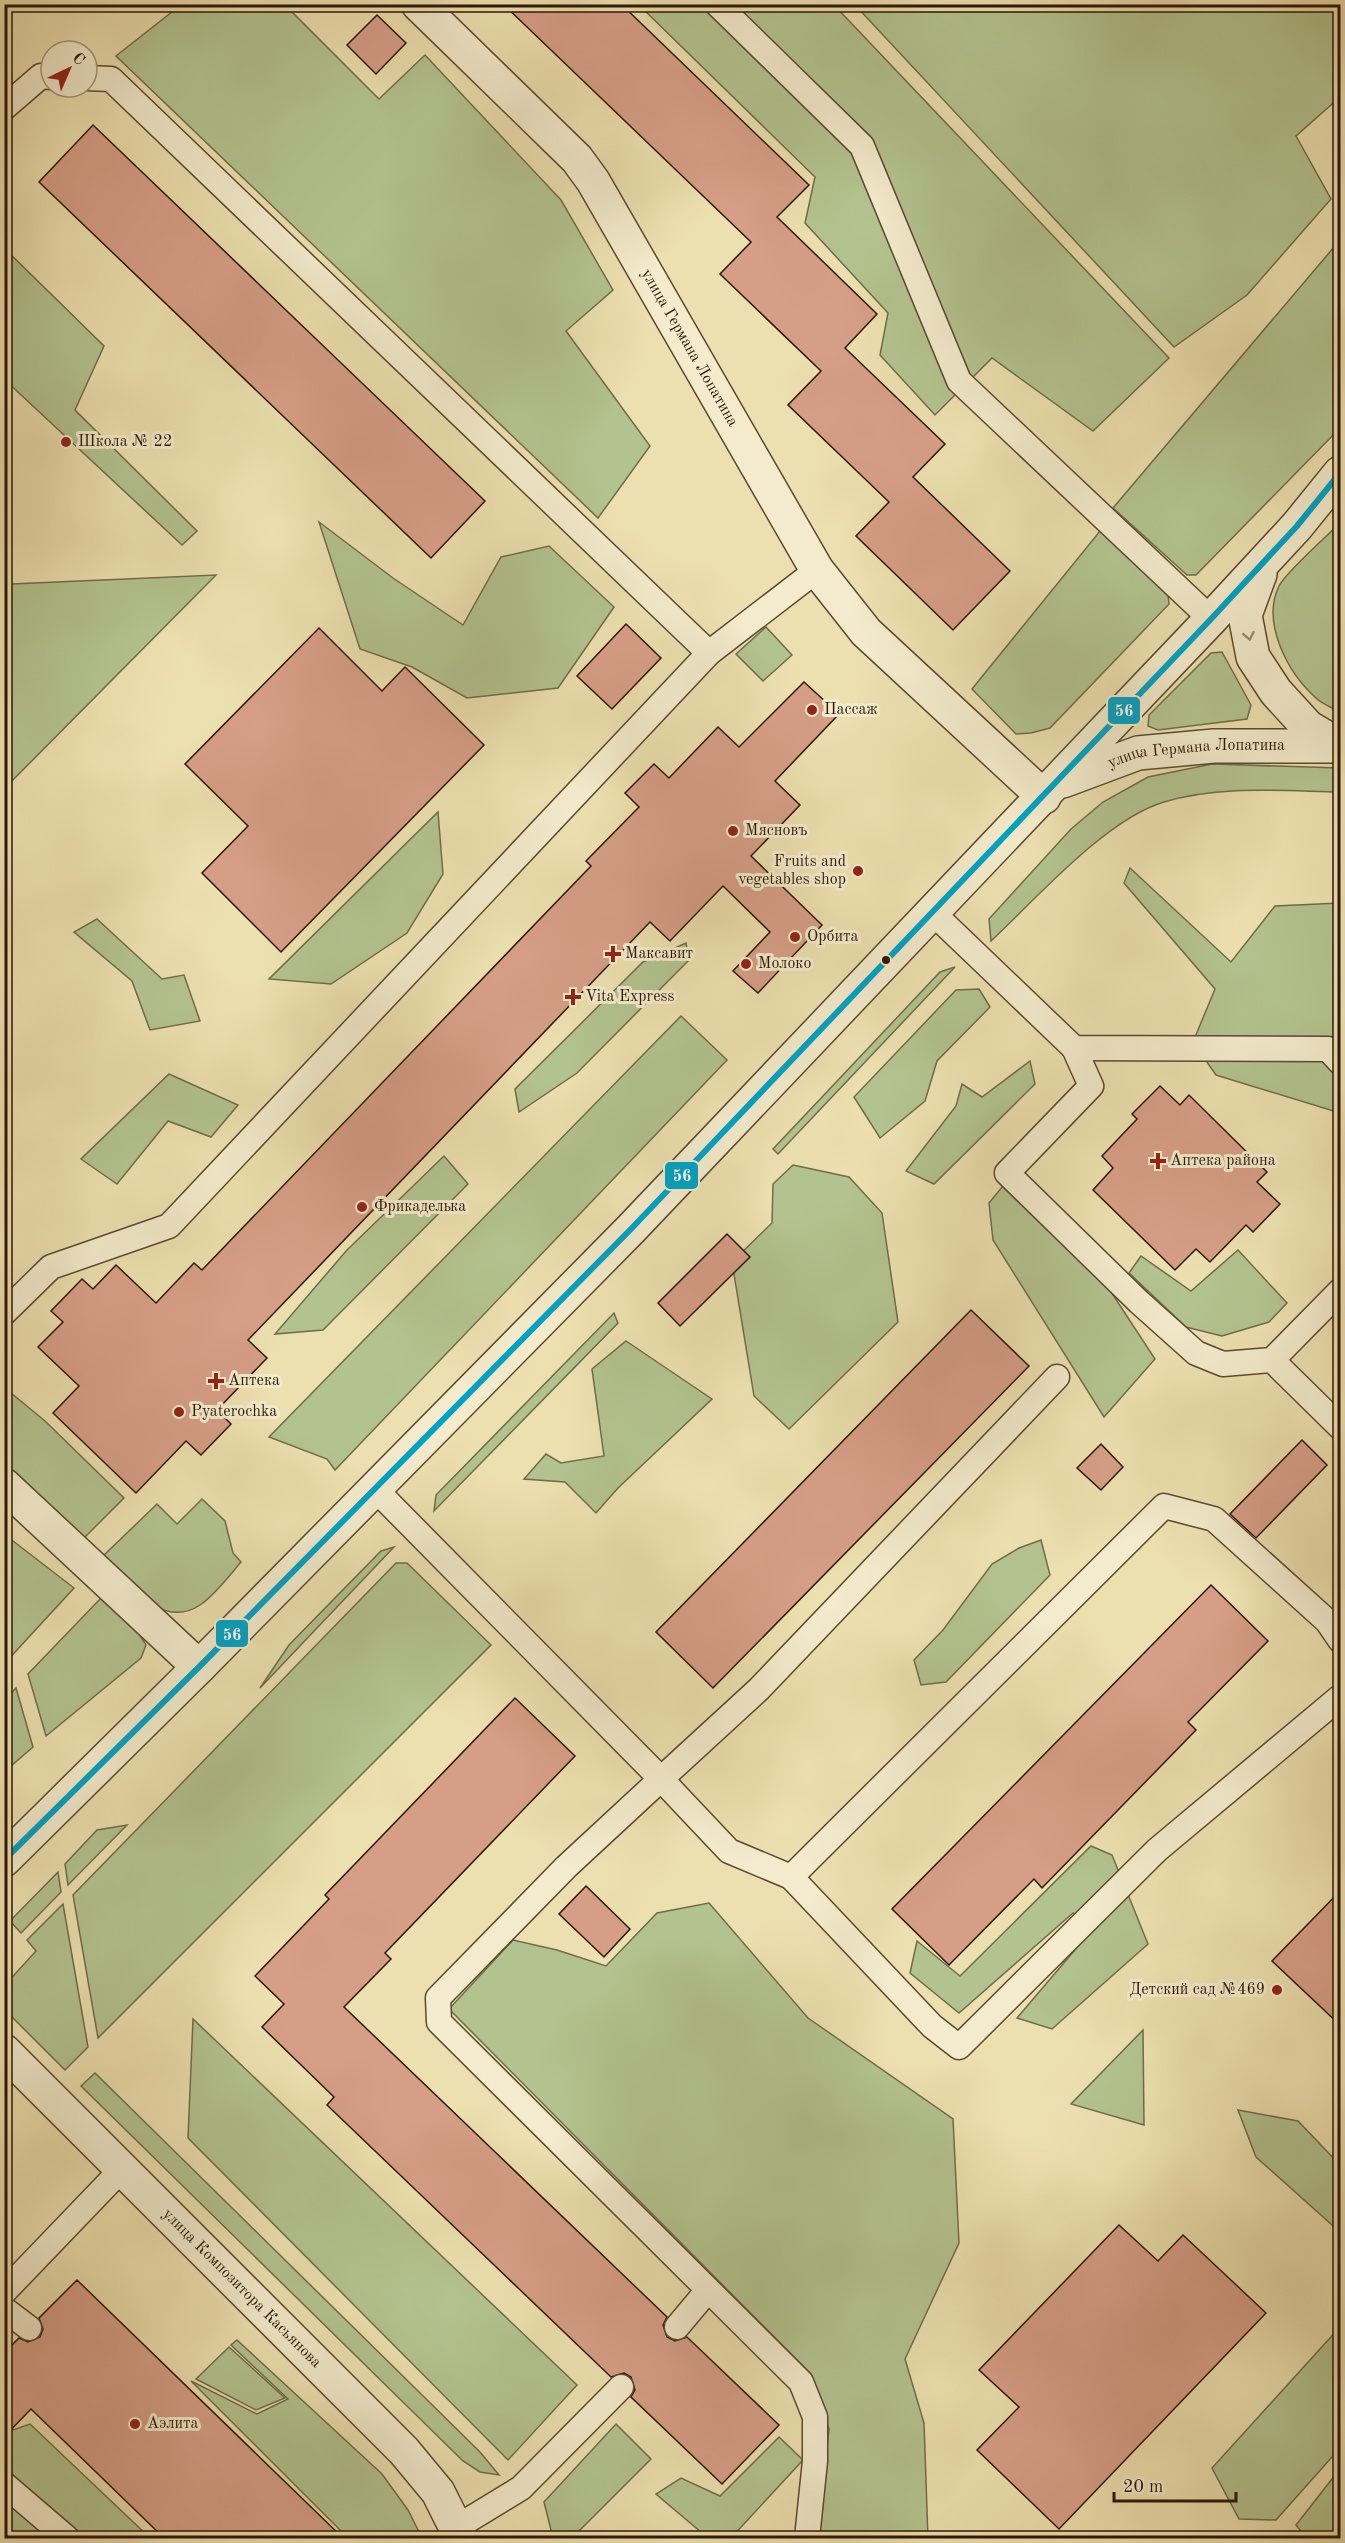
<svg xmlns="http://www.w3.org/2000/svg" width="1345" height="2543" font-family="'Old Standard TT',serif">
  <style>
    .green { fill: #b3c38f; stroke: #706c4a; stroke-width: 1.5 }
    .building { fill: #d69e87; stroke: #2c1605; stroke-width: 1.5 }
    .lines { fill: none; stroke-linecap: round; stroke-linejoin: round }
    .service-casing { stroke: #5c4830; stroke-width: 27 }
    .minor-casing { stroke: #5c4830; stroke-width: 36 }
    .tertiary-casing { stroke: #5c4830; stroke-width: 36 }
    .service { stroke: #f3ebcc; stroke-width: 24 }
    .minor { stroke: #f3ebcc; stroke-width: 33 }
    .tertiary { stroke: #f3ebcc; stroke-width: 33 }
    .bus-1-casing { stroke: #f3ebcc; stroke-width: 10 }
    .bus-1 { stroke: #02a2c4; stroke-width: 6 }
    .oneway { stroke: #998b72 }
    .poi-dot { fill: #8f2418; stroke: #f3ebcc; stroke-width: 2 }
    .bus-dot { fill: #2c1605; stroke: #f3ebcc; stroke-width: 2 }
    .labels { text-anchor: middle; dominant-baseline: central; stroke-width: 6; stroke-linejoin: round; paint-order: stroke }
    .street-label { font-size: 16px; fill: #2c1605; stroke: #f3ebcc }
    .poi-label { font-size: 16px; fill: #2c1605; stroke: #f3ebcc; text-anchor: start }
    .line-badge { stroke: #f3ebcc; stroke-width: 2 }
    .badge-label { font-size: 16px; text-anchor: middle; font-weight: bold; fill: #fff }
  </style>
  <rect width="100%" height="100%" fill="#ede0b0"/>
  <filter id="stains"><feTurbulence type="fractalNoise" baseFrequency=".00333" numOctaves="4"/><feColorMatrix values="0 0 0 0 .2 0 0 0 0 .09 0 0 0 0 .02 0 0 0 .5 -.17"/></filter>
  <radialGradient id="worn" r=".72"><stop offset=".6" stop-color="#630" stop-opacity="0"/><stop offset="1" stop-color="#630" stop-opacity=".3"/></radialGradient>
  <g class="green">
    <polygon points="182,4 272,4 288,8 379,99 425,55 561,200 613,290 566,331 650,446 598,518 116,56"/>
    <polygon points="639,5 834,5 1169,358 1093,431 992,358 935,415 880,355 888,313 805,223 815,177"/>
    <polygon points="855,5 1340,5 1340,97 1296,136 1331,199 1247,295 1174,347"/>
    <polygon points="1340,240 1340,428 1196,575 1187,575 1113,508"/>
    <polygon points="4,248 104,346 75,410 197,531 182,545 5,380"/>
    <polygon points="319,522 393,578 463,625 501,557 549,546 614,607 558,688 467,698 412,667 360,649"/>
    <path d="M1340 523V712C1333 708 1322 704 1316 698 1288 673 1261 623 1279 586 1286 572 1327 536 1340 523Z"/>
    <polygon points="1100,531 1168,595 1169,604 1050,728 1031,733 1016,734 972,689"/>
    <polygon points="216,575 5,788 5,590 11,584"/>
    <polygon points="766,627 792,655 763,681 736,654"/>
    <polygon points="1222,652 1251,705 1247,719 1158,730 1148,726 1149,715 1211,653"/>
    <path d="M1212 764 1340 768V792C1282 791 1220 785 1164 802 1106 819 1036 899 991 941L989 919 1071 829 1103 802 1148 777Z"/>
    <polygon points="438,812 443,874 407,933 331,984 269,979"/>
    <polygon points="1130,868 1231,962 1275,906 1340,903 1340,1012 1337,1017 1340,1035 1340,1113 1216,1075 1193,1042 1215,989 1124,883"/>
    <polygon points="97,919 162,979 184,975 200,1021 150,1030 132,981 74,932"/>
    <polygon points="686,943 689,960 577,1073 519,1112 515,1089 643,962"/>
    <polygon points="955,967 778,1154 773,1149 940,972"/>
    <polygon points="979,989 990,1007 937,1061 925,1101 880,1138 854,1097 956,990"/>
    <polygon points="681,1016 727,1060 335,1470 327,1459 269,1437"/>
    <polygon points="1030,1061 1035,1084 934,1184 906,1171 956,1106 962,1084 982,1097"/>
    <polygon points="169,1074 238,1105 211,1137 168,1121 117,1184 81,1159"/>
    <polygon points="444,1156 468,1184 323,1330 275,1334 347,1250"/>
    <polygon points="793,1165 849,1177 882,1213 898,1322 789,1429 754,1396 732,1262 772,1223 773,1184"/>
    <polygon points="1007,1181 1098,1272 1155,1359 1104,1417 993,1240 989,1203"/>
    <polygon points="1238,1250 1287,1303 1269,1322 1222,1336 1186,1327 1129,1273 1141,1256 1191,1291"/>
    <polygon points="614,1313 618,1323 434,1511 436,1495"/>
    <polygon points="626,1341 712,1399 618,1488 596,1513 565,1482 524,1479 546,1454 561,1463 604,1456 592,1369"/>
    <polygon points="5,1388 45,1421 124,1498 82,1540 5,1469"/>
    <path d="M202 1499 225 1521 233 1553 241 1562C229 1576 215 1595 200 1605 161 1631 127 1582 101 1558L157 1504 177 1524Z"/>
    <polygon points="4,1534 74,1588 5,1663 4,1663"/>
    <polygon points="1041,1540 1050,1575 946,1682 921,1685 914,1660 943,1630 992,1564 1019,1548"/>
    <polygon points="394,1547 260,1688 289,1645 381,1551"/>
    <polygon points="396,1563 407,1563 491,1645 98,2038 73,1895"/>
    <polygon points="101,1598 139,1634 146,1645 141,1658 46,1736 28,1674"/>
    <polygon points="16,1688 33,1747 5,1771 5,1700"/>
    <polygon points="127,1825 68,1885 65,1864 97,1830"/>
    <polygon points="1091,1846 1112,1855 1148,1944 1052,2029 1017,2018 1091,1931 1073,1913 959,2013 910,1973 917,1941 960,1976"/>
    <polygon points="58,1872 61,1892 21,1933 10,1921"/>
    <polygon points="709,1903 808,2018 953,2119 959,2243 905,2359 924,2423 928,2538 817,2538 829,2429 811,2374 449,2009 513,1940 557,1950 606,1966 657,1913"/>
    <polygon points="63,1904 88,2047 65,2070 4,2009 5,1985 36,1951 27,1940"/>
    <polygon points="193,2019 577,2385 508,2460 188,2138"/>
    <polygon points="1143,2030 1144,2125 1071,2104"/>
    <polygon points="95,2073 480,2452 499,2475 480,2472 463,2461 81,2086"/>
    <polygon points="1238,2110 1298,2121 1340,2165 1340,2236 1332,2225 1256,2157"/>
    <polygon points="1340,2327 1340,2448 1276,2520 1239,2519 1212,2468"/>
    <polygon points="237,2340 382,2474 408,2510 422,2538 348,2538 191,2381 257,2414 288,2399 231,2345"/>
    <polygon points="229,2347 285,2398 256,2410 196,2379"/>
    <polygon points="4,2422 13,2430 30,2424 150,2538 75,2538 5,2478"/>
    <polygon points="616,2424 651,2459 572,2538 553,2538 544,2502"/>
    <polygon points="779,2437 803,2460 731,2538 708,2538 656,2494 681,2478 720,2496"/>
    <polygon points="1339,2470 1340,2538 1306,2538 1296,2525"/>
    <polygon points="5,2502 48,2538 5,2538"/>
  </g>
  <g class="building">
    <polygon points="503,4 621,4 809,185 777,217 877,314 845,348 945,444 913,477 1010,571 953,630 856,536 889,502 788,405 821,371 720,274 751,242"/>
    <polygon points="377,15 406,43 376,74 347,45"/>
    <polygon points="93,125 485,501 431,558 39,182"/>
    <polygon points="626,624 661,658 612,709 577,676"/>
    <polygon points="319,628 382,691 405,667 484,745 281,952 202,873 248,826 185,764"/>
    <polygon points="804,682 839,714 775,781 800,805 751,856 822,925 758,993 733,971 770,932 723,886 670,941 650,922 248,1340 267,1358 217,1410 231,1424 201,1455 186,1441 136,1493 53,1413 79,1386 38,1347 63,1322 51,1311 82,1279 93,1289 116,1265 156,1303 194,1263 202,1270 591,866 586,861 639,807 625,793 654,764 669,778 718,727 739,747"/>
    <polygon points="1160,1086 1180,1105 1189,1095 1267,1172 1257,1182 1280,1204 1253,1232 1246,1225 1210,1262 1196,1249 1175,1270 1093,1190 1113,1168 1102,1156 1137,1119 1132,1114"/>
    <polygon points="727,1234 750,1257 680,1326 658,1303"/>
    <polygon points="971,1310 1029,1366 713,1688 656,1632"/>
    <polygon points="1302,1440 1327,1465 1256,1538 1230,1514"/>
    <polygon points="1101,1444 1123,1467 1101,1490 1077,1468"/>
    <polygon points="1211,1585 1268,1641 1188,1722 1196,1730 1042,1888 1034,1879 949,1965 892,1909"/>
    <polygon points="515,1698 575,1756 385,1953 391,1959 344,2007 667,2317 663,2325 667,2337 675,2341 687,2337 779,2425 722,2484 631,2397 635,2390 631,2377 624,2373 611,2377 327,2105 334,2097 262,2027 284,2004 255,1976 329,1899 325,1895"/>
    <polygon points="586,1886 630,1929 604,1957 559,1914"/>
    <polygon points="1341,1890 1341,2026 1272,1961"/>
    <polygon points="1119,2225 1158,2261 1183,2235 1266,2313 1059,2529 977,2450 1019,2407 979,2370"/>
    <polygon points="77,2280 343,2538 164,2538 31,2409 4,2437 4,2353 19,2338 28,2342 40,2337 43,2329 39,2318"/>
  </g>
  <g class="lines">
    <defs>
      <g id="service">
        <polyline points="717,4 862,146 959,381 1211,619"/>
        <polyline points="87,78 111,79 709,653"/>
        <polyline points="4,108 41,76 51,77"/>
        <polyline points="933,913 1074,1048 1328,1049 1340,1062"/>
        <polyline points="1074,1048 1091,1086 1007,1173 1139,1302 1196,1353 1223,1364 1272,1360 1340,1291"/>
        <polyline points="4,1313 51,1267 169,1226 709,653 817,570"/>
        <polyline points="1272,1360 1340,1427"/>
        <polyline points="1057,1377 759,1689 661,1779 729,1851 791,1877 1164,1506 1214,1519 1327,1621 1340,1640"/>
        <polyline points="375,1489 661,1779 566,1867 438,1998 439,2022 801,2382 815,2417 815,2461 807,2538"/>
        <polyline points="791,1877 932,2026 959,2047 1157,1850 1340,1697"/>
        <polyline points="4,2292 123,2168"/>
        <polyline points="4,2309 29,2328"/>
        <polyline points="677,2327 708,2290"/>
        <polyline points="4,2484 67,2538"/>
        <polyline points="457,2527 521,2488 621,2387"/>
      </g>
      <g id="minor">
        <path id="s1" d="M418 4 577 159 593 181 817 570 866 632 1044 797"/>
        <polyline points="4,1485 199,1667"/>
        <path id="s2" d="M4 2051 404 2451 438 2492 461 2538"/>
      </g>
      <g id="tertiary">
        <polyline points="1260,574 1245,615 1253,657 1276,692 1308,727 1340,746"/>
        <path id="s3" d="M1063 781 1138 753 1214 746H1340"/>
        <polyline points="4,1860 199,1667 631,1229 1211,619 1297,526 1340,473"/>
      </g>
    </defs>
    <use href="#service" class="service-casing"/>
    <use href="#minor" class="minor-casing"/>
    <use href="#tertiary" class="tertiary-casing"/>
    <use href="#service" class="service"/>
    <use href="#minor" class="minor"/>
    <use href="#tertiary" class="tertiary"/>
    <defs>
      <polyline id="bus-1" points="4,1860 199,1667 631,1229 1211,619 1297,526 1340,473"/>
    </defs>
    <use href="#bus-1" class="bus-1-casing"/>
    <use href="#bus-1" class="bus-1"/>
  </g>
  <defs><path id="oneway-chevron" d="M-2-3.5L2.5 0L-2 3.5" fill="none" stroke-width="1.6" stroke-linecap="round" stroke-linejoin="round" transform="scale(1.5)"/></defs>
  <use class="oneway" href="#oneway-chevron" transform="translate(1249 636) rotate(79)"/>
  <g class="poi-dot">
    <circle cx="66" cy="442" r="6"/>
    <circle cx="812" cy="710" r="6"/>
    <circle cx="733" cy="831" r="6"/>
    <circle cx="858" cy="871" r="6"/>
    <circle cx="795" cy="937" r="6"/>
    <path d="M610 945h6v6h6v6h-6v6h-6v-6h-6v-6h6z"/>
    <circle cx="746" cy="964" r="6"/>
    <path d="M570 988h6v6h6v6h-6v6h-6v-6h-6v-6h6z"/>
    <path d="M1155 1152h6v6h6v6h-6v6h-6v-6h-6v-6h6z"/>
    <circle cx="362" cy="1207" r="6"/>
    <path d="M213 1372h6v6h6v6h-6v6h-6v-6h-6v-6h6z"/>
    <circle cx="179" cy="1412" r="6"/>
    <circle cx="1277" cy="1990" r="6"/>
    <circle cx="135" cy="2424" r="6"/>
  </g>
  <circle class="bus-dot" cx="886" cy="960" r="5"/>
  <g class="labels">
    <g class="street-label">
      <text stroke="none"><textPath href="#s1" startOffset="442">улица Германа Лопатина</textPath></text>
      <text stroke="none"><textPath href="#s3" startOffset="138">улица Германа Лопатина</textPath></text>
      <text stroke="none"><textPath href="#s2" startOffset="336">улица Композитора Касьянова</textPath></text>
    </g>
    <g class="poi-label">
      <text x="78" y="442">Школа № 22</text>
      <text x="824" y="710">Пассаж</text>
      <text x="745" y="831">Мясновъ</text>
      <text x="846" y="862" text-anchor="end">Fruits and<tspan x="846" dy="18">vegetables shop</tspan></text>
      <text x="807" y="937">Орбита</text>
      <text x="625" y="954">Максавит</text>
      <text x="758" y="964">Молоко</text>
      <text x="585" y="997">Vita Express</text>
      <text x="1170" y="1161">Аптека района</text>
      <text x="374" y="1207">Фрикаделька</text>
      <text x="228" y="1381">Аптека</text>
      <text x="191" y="1412">Pyaterochka</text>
      <text x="1265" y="1990" text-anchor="end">Детский сад №469</text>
      <text x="147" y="2424">Аэлита</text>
    </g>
  </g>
  <g class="line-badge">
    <rect x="1107" y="696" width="34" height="29" rx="6" fill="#02a2c4"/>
    <rect x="664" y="1161" width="35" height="29" rx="6" fill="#02a2c4"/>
    <rect x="215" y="1619" width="34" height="29" rx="6" fill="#02a2c4"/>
  </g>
  <g class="badge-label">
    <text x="1124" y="716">56</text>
    <text x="682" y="1181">56</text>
    <text x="232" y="1640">56</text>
  </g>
  <rect width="1345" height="2543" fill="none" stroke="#ede0b0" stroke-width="24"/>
  <rect x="6" y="6" width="1333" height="2531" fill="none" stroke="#2c1605" stroke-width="3"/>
  <rect x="12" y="12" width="1321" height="2519" fill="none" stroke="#2c1605" stroke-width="1.5"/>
  <g transform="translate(69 69) rotate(44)"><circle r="28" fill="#f3ebcc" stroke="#a3967c" stroke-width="1.5"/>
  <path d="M0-4.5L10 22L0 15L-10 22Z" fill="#8f2418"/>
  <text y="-9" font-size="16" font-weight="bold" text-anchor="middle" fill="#2c1605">С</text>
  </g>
  <path d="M1114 2492v9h122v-9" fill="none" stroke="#2c1605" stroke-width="3"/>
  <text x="1123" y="2492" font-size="18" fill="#2c1605" stroke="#f3ebcc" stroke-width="4.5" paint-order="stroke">20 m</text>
  <rect width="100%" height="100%" filter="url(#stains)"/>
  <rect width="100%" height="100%" fill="url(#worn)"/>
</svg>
